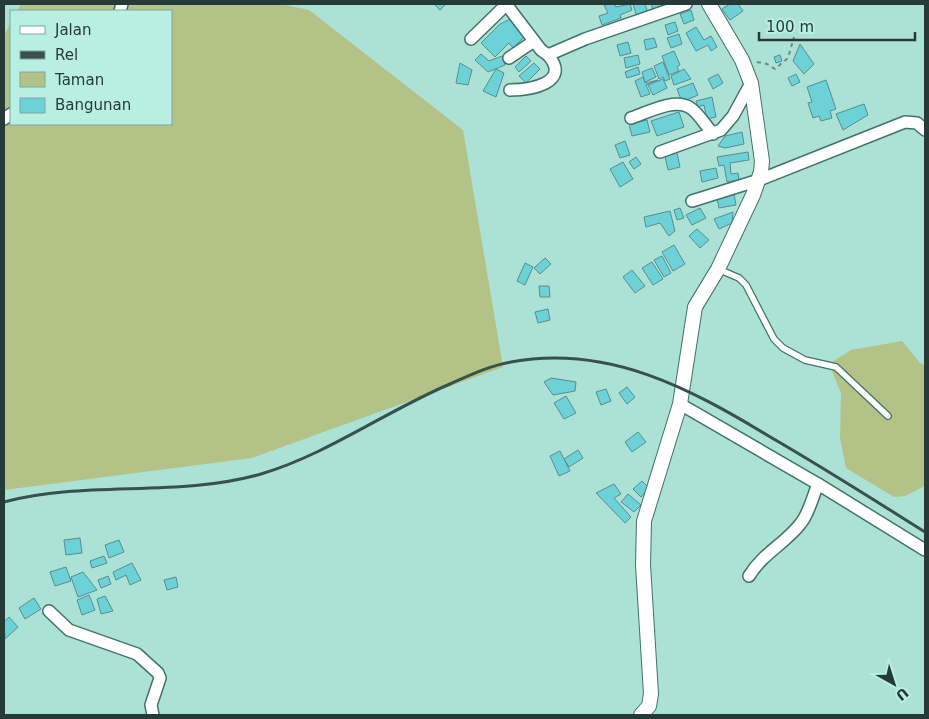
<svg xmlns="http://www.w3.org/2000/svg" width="929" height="719" font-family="'DejaVu Sans',sans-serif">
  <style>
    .green { fill: #b3c387 }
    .building { fill: #6cd2d8; stroke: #588d90 }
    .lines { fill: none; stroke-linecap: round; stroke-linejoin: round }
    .service-casing { stroke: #41736a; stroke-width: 8 }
    .minor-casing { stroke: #41736a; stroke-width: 14 }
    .tertiary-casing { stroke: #41736a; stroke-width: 16 }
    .path { stroke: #678c85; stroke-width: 2; stroke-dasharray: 4 4; stroke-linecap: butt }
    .service { stroke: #fff; stroke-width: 5.5 }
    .minor { stroke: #fff; stroke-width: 11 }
    .tertiary { stroke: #fff; stroke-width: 14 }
    .rail { stroke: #37514c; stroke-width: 3 }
  </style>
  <rect width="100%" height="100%" fill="#ace1d6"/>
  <g class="green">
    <polygon points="21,4 281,4 309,10 463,130 503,367 252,458 4,490 4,36 11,22 11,124 171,124 171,11 17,11"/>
    <polygon points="902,341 920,363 925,365 925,486 905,496 894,497 846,468 840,438 841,393 831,369 832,362 851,350"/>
  </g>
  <g class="building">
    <polygon points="434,4 446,4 440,10"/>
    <polygon points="614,4 616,7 630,4 632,10 620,15 621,18 602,25 599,16 608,13 604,5"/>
    <polygon points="633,4 645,4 648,13 637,17"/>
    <polygon points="651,4 679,4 653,10"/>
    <polygon points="730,4 738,4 743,11 730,20 722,9"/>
    <polygon points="691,10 694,20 684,24 680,14"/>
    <polygon points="514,17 524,37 513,48 509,43 495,57 481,43 500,24"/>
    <polygon points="675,22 678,31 668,35 665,25"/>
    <polygon points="696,27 704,40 711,36 717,47 711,51 708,45 696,51 686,33"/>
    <polygon points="679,34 682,44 671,48 667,38"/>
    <polygon points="654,38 657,47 646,50 644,40"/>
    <polygon points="628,42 631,53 620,56 617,45"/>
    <polygon points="800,44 814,64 804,74 793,61"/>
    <polygon points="674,51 680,65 677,67 679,71 669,75 662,56"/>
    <polygon points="481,54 489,61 502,56 505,65 488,72 475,60"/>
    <polygon points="638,55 640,64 626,68 624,58"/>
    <polygon points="780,55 782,61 776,63 774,57"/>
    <polygon points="526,56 531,61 519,72 515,67"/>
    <polygon points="663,62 670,79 665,81 663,77 659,79 654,66"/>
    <polygon points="460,63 472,70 468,85 456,83"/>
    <polygon points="534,63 540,69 526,83 519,76"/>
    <polygon points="638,67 640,74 627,78 625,72"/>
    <polygon points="652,68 656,77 645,82 642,72"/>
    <polygon points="496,69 504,73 496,97 483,91"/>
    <polygon points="684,69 691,79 674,85 671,76"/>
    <polygon points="718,74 723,83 713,89 708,79"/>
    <polygon points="796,74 800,82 792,86 788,78"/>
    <polygon points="643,77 645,83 658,80 646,85 650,94 641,97 635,81"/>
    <polygon points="663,79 667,88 653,95 648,85"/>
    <polygon points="826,80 836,109 830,111 832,118 821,121 819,116 813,118 808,103 812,102 807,87"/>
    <polygon points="693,83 698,95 682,102 677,89"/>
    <polygon points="712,97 716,117 707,119 704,105 698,107 696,101"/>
    <polygon points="864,104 868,115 843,130 836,114"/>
    <polygon points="679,112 684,127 657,136 651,121"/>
    <polygon points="647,120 650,132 632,136 629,124"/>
    <polygon points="742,132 744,144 725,148 718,146 725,136"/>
    <polygon points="625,141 630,155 620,158 615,145"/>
    <polygon points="748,152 749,160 730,163 731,174 738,173 739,180 727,182 724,165 719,166 717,157"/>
    <polygon points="677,153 680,167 668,170 665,156"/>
    <polygon points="636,157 641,164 634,169 629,162"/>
    <polygon points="623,162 633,179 620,187 610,169"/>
    <polygon points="716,168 718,178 702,182 700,171"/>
    <polygon points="734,194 736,205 719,208 717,198"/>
    <polygon points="680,208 684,218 677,220 674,210"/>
    <polygon points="700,208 706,218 692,225 686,215"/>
    <polygon points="670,211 675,231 669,236 660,223 646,227 644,217"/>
    <polygon points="733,212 732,223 719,229 714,219"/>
    <polygon points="697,229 709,240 700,248 689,236"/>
    <polygon points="674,245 685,264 673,271 662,252"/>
    <polygon points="662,256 671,273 664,277 654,260"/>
    <polygon points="545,258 551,264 540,274 534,268"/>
    <polygon points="652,262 663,279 653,285 642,268"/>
    <polygon points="525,263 533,267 525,285 517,281"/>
    <polygon points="632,270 645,286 635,293 623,277"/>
    <polygon points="539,286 549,286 550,297 540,297"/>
    <polygon points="548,309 550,320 538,323 535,312"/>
    <polygon points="551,378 576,382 575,391 553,395 544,382"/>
    <polygon points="627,387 635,397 627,404 619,393"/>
    <polygon points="606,389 611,401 601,405 596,392"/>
    <polygon points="566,396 576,413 564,419 554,403"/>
    <polygon points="638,432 646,442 632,452 625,442"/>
    <polygon points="578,450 583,458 569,467 564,459"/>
    <polygon points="560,451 570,471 559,476 550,456"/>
    <polygon points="642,481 649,488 641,497 633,489"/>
    <polygon points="614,484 621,494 614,498 631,517 625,523 596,493"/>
    <polygon points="628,494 641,505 634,512 621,502"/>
    <polygon points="80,538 82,553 66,555 64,540"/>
    <polygon points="119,540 124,552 109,558 105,545"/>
    <polygon points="104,556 107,563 92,568 90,561"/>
    <polygon points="132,563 141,580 130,585 126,575 116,580 113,572"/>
    <polygon points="66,567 71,581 55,586 50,572"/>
    <polygon points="83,572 97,590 78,597 71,577"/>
    <polygon points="108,576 111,584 101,588 98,580"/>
    <polygon points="176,577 178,587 167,590 164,580"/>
    <polygon points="89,595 95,610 82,615 77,600"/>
    <polygon points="105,596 113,611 101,614 97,599"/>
    <polygon points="34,598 41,609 25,619 19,608"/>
    <polygon points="9,617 18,627 5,639 4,622"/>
  </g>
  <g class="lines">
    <defs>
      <polyline id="service" points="718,269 739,278 746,285 774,339 783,348 805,360 836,367 888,416"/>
      <g id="minor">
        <polyline points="506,4 541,50 548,55 585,39 686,4"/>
        <polyline points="120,11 122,4"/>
        <polyline points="471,39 507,4"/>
        <polyline points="509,58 534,41"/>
        <path d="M510 90C530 90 572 83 548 55"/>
        <path d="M631 118C646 113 674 98 689 107 698 112 706 126 713 134"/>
        <polyline points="4,119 11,114"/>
        <polyline points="660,152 721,130 733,116 751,83"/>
        <polyline points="692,201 759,180 905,122 917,123 925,130"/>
        <polyline points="680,404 818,484 925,550"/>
        <path d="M749 576C763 553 785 544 801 523 809 513 813 496 818 484"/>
        <polyline points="49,611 69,630 137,654 158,673 160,678 151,705 153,715"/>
      </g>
      <polyline id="tertiary" points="641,715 649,706 651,694 643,565 644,521 680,404 695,307 718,269 753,195 761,172 762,161 751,83 742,60 709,4"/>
    </defs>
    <use href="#service" class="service-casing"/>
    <use href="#minor" class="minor-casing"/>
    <use href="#tertiary" class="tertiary-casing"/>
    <polyline class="path" points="757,62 767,64 775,69 788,58 794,37"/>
    <use href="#service" class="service"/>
    <use href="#minor" class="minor"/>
    <use href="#tertiary" class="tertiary"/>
    <path class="rail" d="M4 502C87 480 177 498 261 474 328 454 386 411 450 384 468 376 491 365 511 362 609 344 691 389 772 438 824 468 874 500 925 532"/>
  </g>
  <rect width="929" height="719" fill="none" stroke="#263b37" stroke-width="10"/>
  <rect x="10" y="10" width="162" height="115" fill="#b9eee3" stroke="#7ea69e"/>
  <rect x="20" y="26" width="25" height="8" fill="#ffffff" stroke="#7ea69e"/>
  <text x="55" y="35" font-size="15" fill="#263b37">Jalan</text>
  <rect x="20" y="51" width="25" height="8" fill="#37514c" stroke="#7ea69e"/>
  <text x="55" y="60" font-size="15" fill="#263b37">Rel</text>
  <rect x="20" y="72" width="25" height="15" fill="#b3c387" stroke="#7ea69e"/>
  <text x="55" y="85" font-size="15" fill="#263b37">Taman</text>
  <rect x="20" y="98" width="25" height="15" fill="#6cd2d8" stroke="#7ea69e"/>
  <text x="55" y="110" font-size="15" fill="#263b37">Bangunan</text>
  <g transform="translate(894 684) rotate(141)" stroke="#b9eee3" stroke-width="4" paint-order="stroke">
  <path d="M0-4L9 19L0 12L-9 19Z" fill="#263b37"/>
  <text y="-8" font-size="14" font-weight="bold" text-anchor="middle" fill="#263b37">U</text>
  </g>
  <path d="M759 32v8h156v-8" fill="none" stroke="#263b37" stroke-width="2.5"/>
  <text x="766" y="32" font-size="15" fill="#263b37" stroke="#b9eee3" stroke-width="4" paint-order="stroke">100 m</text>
</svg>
